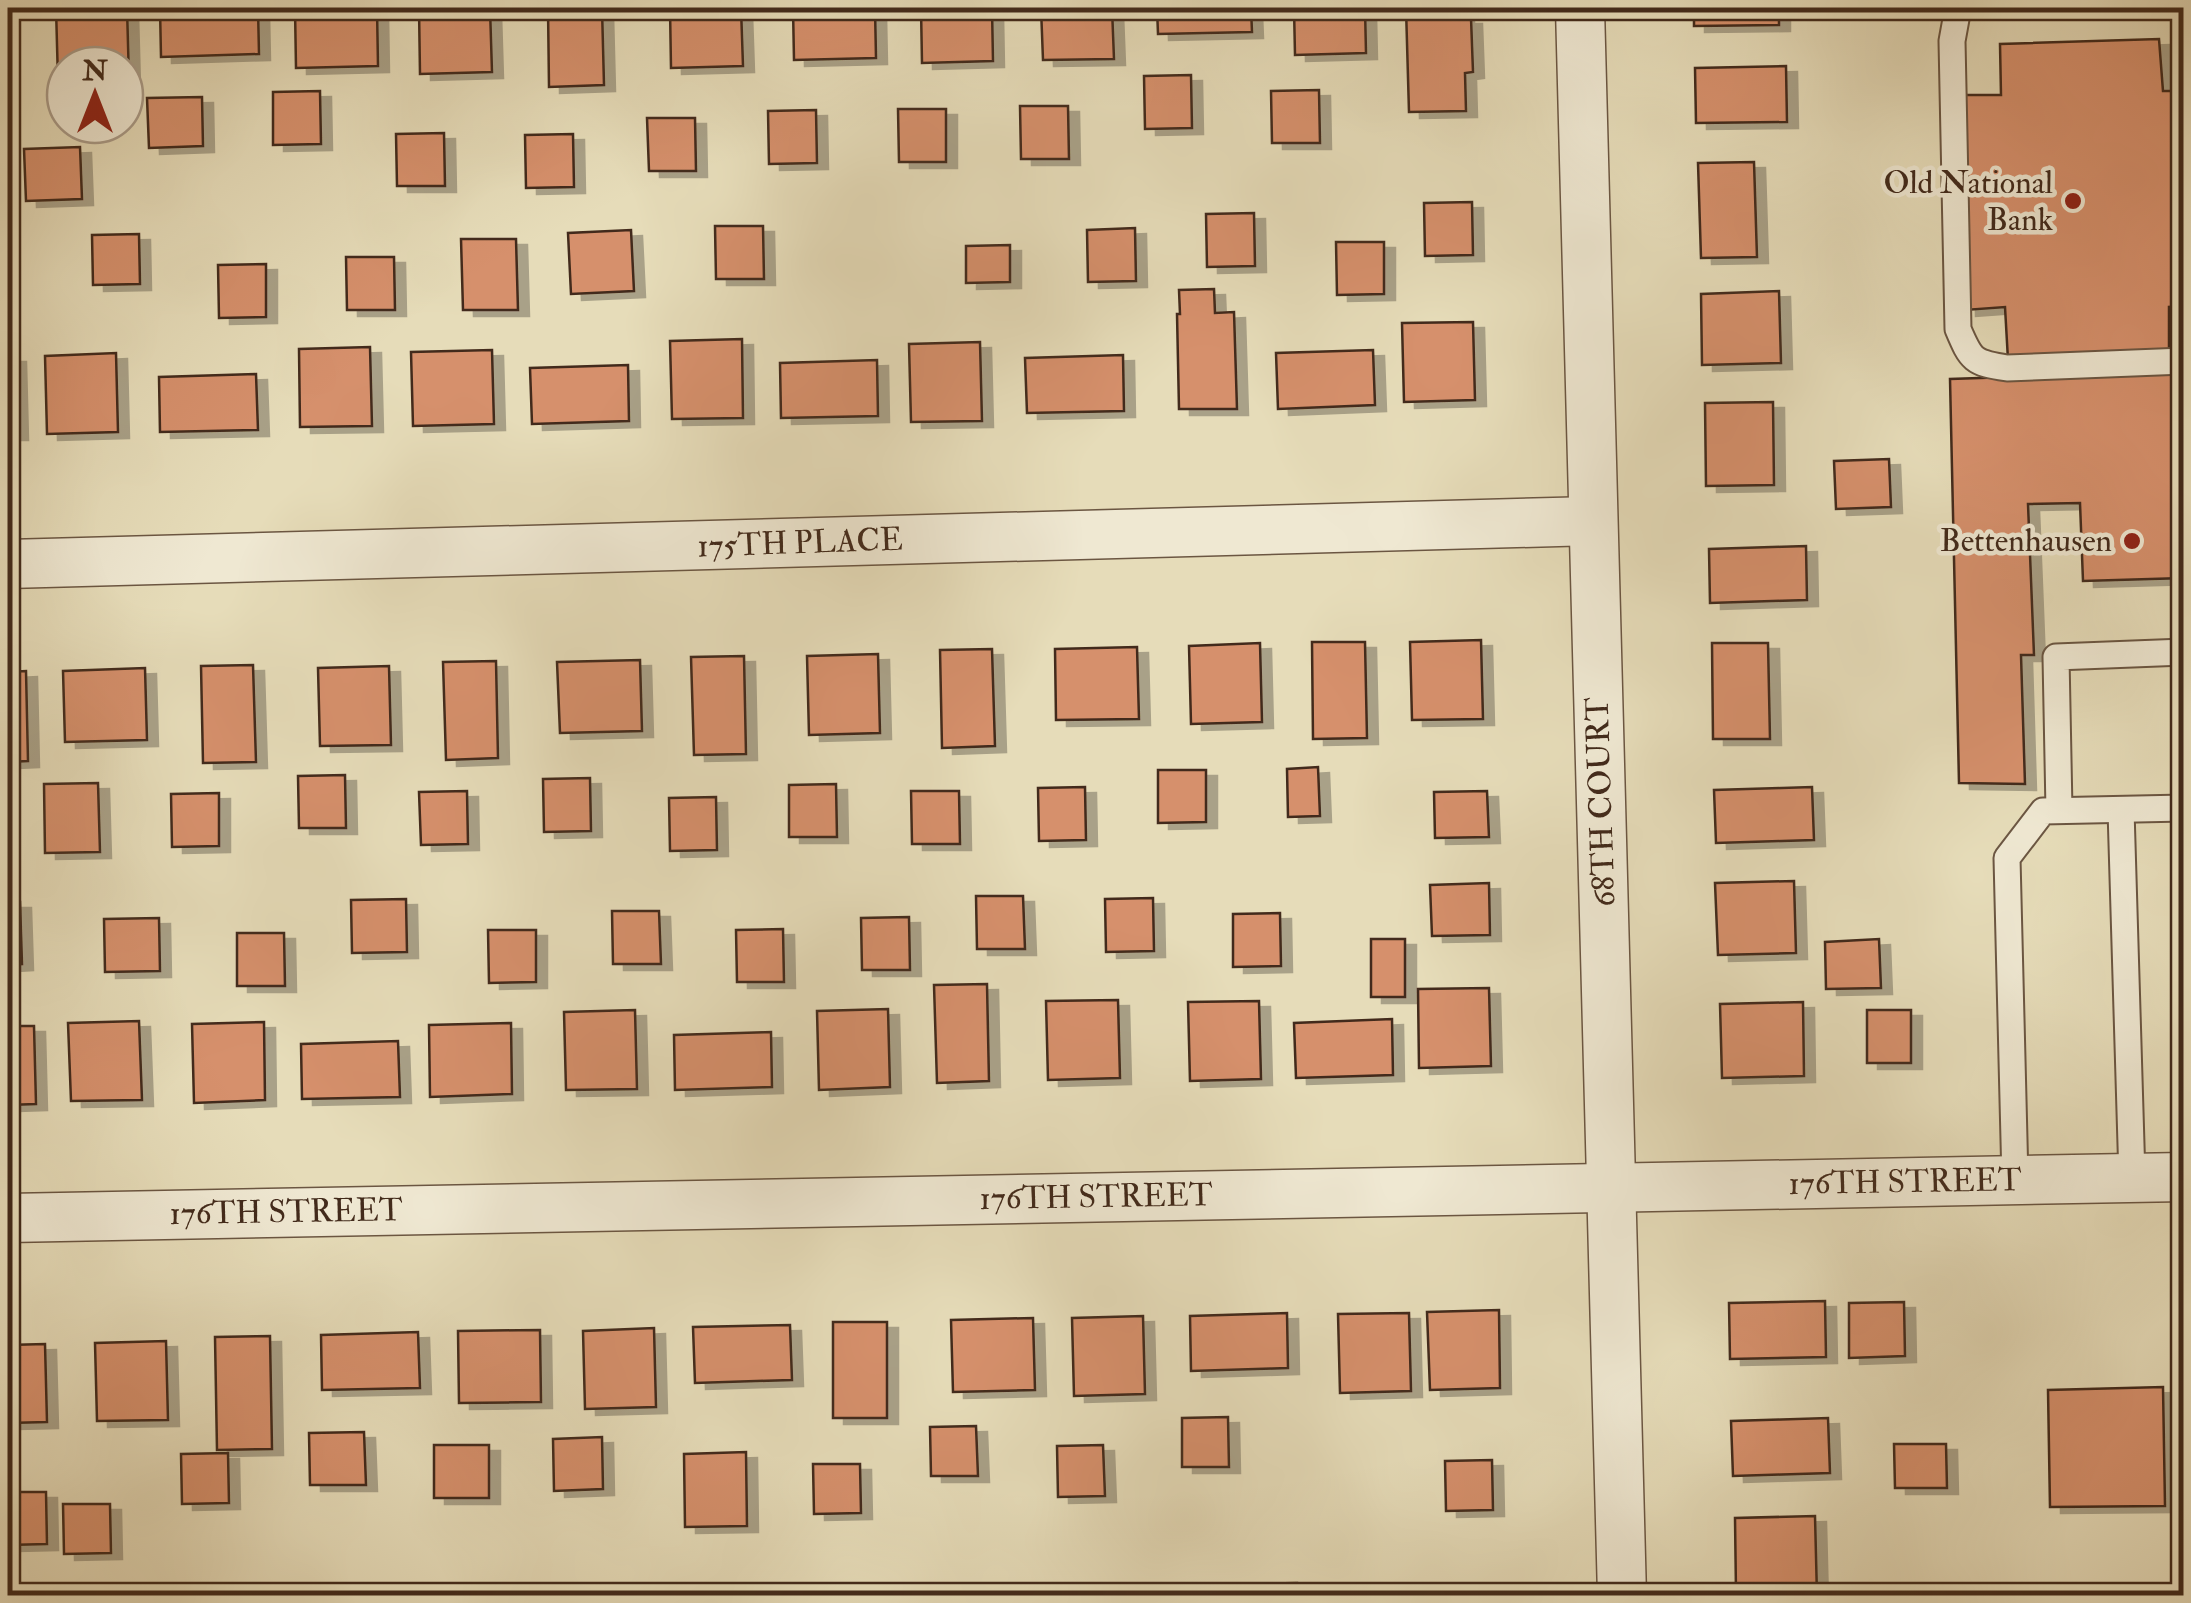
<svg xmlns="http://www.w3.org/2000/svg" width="2191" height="1603" font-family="'IM FELL Double Pica',serif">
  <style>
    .building { fill: #d6906c; stroke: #422a1b; stroke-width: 2.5; filter: url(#shadow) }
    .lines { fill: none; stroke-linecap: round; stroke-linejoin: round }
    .lane-casing { stroke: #6b5642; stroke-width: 29 }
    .street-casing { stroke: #6b5642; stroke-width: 51 }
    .lane { stroke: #efe8d2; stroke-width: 25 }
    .street { stroke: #efe8d2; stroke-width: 48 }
    .poi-dot { fill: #8f2418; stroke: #efe8d2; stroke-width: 4 }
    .labels { text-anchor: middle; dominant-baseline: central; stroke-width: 9; stroke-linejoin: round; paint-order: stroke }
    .poi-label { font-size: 32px; fill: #422a1b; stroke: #efe8d2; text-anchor: end }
    .street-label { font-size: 32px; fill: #422a1b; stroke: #efe8d2 }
  </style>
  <defs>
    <filter id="shadow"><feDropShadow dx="11" dy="6" stdDeviation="0" flood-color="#0004"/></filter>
  </defs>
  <rect width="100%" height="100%" fill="#e6dcb9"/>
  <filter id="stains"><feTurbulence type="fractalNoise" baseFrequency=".002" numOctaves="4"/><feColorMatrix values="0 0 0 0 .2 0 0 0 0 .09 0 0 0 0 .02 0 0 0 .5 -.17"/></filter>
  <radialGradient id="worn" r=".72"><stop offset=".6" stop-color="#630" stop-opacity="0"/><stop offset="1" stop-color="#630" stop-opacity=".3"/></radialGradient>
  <g class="building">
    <polygon points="56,8 127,8 129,80 125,80 125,65 65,65 65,81 58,81"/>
    <polygon points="160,8 258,8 259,54 161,57"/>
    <polygon points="295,8 377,8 378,66 296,68"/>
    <polygon points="419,8 490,8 492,72 420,74"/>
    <polygon points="548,8 602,8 604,85 549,87"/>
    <polygon points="670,8 741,8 743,66 671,68"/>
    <polygon points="793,8 875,8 876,58 794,60"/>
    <polygon points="921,8 992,8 993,61 922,63"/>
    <polygon points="1041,8 1112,8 1114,59 1043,60"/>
    <polygon points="1157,8 1251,8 1252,32 1158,34"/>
    <polygon points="1294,8 1365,8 1366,53 1295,55"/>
    <polygon points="1406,8 1463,8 1463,18 1471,18 1473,72 1465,73 1466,111 1409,112"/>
    <polygon points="1694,8 1779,8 1779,25 1694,26"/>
    <polygon points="2159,39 2163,91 2184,91 2184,306 2169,307 2169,356 2008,360 2005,307 1965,310 1962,95 2001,95 2000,44"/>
    <polygon points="1786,66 1787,122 1696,123 1695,68"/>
    <polygon points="1191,75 1192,128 1145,129 1144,76"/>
    <polygon points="1319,90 1320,143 1272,143 1271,91"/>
    <polygon points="320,91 321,144 273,145 273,92"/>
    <polygon points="202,97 203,146 149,148 147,98"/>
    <polygon points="1020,106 1068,106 1069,159 1021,159"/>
    <polygon points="898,109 946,109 946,162 899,162"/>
    <polygon points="816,110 817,163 769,164 768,111"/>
    <polygon points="647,118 695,118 696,171 649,171"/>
    <polygon points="444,133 445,186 397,186 396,134"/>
    <polygon points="573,134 574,187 526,188 525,135"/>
    <polygon points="80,147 82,199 26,201 24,149"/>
    <polygon points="1754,162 1757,257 1701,258 1698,163"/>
    <polygon points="1472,202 1473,255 1425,256 1424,203"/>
    <polygon points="1254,213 1255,266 1207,267 1206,214"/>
    <polygon points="715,226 763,226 764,279 716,279"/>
    <polygon points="1135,228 1136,281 1088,282 1087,230"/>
    <polygon points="631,230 634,291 571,294 568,233"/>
    <polygon points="139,234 140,284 93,285 92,235"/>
    <polygon points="461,239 516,239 518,310 463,310"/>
    <polygon points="1336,242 1384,242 1384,294 1337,295"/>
    <polygon points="1010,245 1010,282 966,283 966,246"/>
    <polygon points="346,257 394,257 395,310 347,310"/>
    <polygon points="266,264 266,317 219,318 218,265"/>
    <polygon points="1214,289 1215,313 1234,312 1237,409 1179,409 1177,314 1180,314 1179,290"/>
    <polygon points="1779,291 1781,363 1702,365 1701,294"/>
    <polygon points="1473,322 1475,400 1404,402 1402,323"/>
    <polygon points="742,339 743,418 672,419 670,341"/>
    <polygon points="980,342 982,421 911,422 909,344"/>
    <polygon points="370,347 372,426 300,427 299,349"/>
    <polygon points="492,350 494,424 413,426 411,352"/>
    <polygon points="1373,350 1375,405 1278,409 1276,353"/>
    <polygon points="116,353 118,432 47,434 45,356"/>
    <polygon points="1123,355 1124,411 1027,413 1025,358"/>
    <polygon points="8,356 15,356 17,434 8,434"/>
    <polygon points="877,360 878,416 781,418 780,363"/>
    <polygon points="628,365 629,421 532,424 530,368"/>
    <polygon points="2184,371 2184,578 2083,581 2080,503 2028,504 2034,655 2021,655 2025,784 1959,783 1950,379"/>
    <polygon points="256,374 258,430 160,432 159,377"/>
    <polygon points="1773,402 1774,485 1706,486 1705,403"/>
    <polygon points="1889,459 1891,507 1836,509 1834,461"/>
    <polygon points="1806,546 1807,600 1710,603 1709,549"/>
    <polygon points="1481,640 1483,719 1412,720 1410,642"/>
    <polygon points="1312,642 1365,642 1367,738 1313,739"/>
    <polygon points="1260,643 1262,722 1191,724 1189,646"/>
    <polygon points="1712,643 1768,643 1770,739 1713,739"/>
    <polygon points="1137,647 1139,719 1056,720 1055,649"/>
    <polygon points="992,649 995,746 942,748 940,650"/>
    <polygon points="878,654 880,733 809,735 807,656"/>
    <polygon points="744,656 746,754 694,755 691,657"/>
    <polygon points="640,660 642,731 560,733 557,662"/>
    <polygon points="496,661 498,758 446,760 443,662"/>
    <polygon points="253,665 256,762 203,763 201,666"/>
    <polygon points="389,666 391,745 320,746 318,668"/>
    <polygon points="145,668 147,740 65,742 63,671"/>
    <polygon points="26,671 28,761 8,762 8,672"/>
    <polygon points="1318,767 1320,816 1288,817 1287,769"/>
    <polygon points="1158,770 1206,770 1206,822 1158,823"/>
    <polygon points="345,775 346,828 299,828 298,776"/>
    <polygon points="590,778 591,831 544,832 543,779"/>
    <polygon points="98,783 100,852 45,853 44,784"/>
    <polygon points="836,784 837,837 789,837 789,785"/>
    <polygon points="1085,787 1086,840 1039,841 1038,788"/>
    <polygon points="1812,787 1814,840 1716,843 1714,790"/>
    <polygon points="467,791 468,844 421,845 419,792"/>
    <polygon points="911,791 959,791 960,844 912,844"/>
    <polygon points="1487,791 1489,837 1435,838 1434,792"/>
    <polygon points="219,793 219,846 172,847 171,794"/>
    <polygon points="716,797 717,850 670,851 669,798"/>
    <polygon points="1794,881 1796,953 1718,955 1715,883"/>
    <polygon points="1489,883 1490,935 1432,936 1430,885"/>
    <polygon points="976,896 1023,896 1025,949 977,949"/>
    <polygon points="1153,898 1154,951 1106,952 1105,899"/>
    <polygon points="406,899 407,952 352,953 351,900"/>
    <polygon points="8,902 20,902 22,964 8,965"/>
    <polygon points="612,911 659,911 661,964 613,964"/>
    <polygon points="1280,913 1281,966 1233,967 1233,914"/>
    <polygon points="909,917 910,970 862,970 861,918"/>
    <polygon points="159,918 160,971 105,972 104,919"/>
    <polygon points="783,929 784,982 737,982 736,930"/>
    <polygon points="488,930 536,930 536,982 489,983"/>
    <polygon points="237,933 284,933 285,986 237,986"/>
    <rect x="1371" y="939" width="34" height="58"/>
    <polygon points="1879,939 1881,988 1826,989 1825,942"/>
    <polygon points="987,984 989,1081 937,1083 934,985"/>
    <polygon points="1489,988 1491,1066 1419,1068 1418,989"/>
    <polygon points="1118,1000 1120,1078 1048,1080 1046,1001"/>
    <polygon points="1259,1001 1261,1079 1190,1081 1188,1002"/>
    <polygon points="1803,1002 1804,1076 1722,1078 1720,1004"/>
    <polygon points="888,1009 890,1087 819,1090 817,1011"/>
    <polygon points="635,1010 637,1089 566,1090 564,1012"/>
    <rect x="1867" y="1010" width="44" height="53"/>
    <polygon points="1392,1019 1393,1075 1296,1078 1294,1023"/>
    <polygon points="139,1021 142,1100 71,1101 68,1023"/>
    <polygon points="264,1022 265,1100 194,1103 192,1024"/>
    <polygon points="511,1023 512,1094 430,1097 429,1025"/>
    <polygon points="8,1026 34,1026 36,1104 8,1105"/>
    <polygon points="771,1032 772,1087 675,1090 674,1035"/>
    <polygon points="398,1041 400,1097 302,1099 301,1044"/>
    <polygon points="1825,1301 1826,1357 1730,1359 1729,1303"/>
    <polygon points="1904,1302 1905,1356 1849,1358 1849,1303"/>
    <polygon points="1499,1310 1500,1388 1430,1390 1427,1312"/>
    <polygon points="1287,1313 1288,1368 1191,1371 1190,1316"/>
    <polygon points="1409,1313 1411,1391 1340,1393 1338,1314"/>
    <polygon points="1143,1316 1145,1394 1074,1396 1072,1318"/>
    <polygon points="1033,1318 1035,1390 953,1392 951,1320"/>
    <rect x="833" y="1322" width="54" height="96"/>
    <polygon points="790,1325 792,1380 695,1383 693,1327"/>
    <polygon points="654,1328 656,1407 585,1409 583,1331"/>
    <polygon points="540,1330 541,1402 459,1403 458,1331"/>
    <polygon points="418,1332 420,1388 322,1390 321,1335"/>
    <polygon points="270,1336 272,1449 217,1450 215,1337"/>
    <polygon points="166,1341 168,1420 97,1421 95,1343"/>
    <polygon points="45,1344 47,1422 8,1423 8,1345"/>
    <polygon points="2163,1387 2165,1506 2050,1507 2048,1390"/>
    <polygon points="1228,1417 1229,1467 1182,1467 1182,1418"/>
    <polygon points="1828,1418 1830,1473 1733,1476 1731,1421"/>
    <polygon points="976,1426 978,1476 931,1476 930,1427"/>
    <polygon points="364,1432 366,1485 310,1485 309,1433"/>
    <polygon points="602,1437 603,1489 554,1491 553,1439"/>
    <polygon points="1894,1444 1946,1444 1947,1488 1895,1488"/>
    <rect x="434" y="1445" width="55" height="53"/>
    <polygon points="1103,1445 1105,1496 1058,1497 1057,1446"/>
    <polygon points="746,1452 747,1526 685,1527 684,1454"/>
    <polygon points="228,1453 229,1503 182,1504 181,1454"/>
    <polygon points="1492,1460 1493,1510 1446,1511 1445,1461"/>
    <polygon points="813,1464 860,1464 861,1513 814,1514"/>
    <polygon points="8,1492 46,1492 47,1544 8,1545"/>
    <polygon points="63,1504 110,1504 111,1553 64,1554"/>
    <polygon points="1815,1516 1817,1596 1736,1593 1735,1518"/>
    <polygon points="1297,1583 1298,1596 1251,1596 1250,1584"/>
    <polygon points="177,1584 177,1596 122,1596 122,1586"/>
  </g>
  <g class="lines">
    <defs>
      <g id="lane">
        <path d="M1958 8 1952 41 1958 329C1971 360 1973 363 2007 368L2184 361"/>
        <polyline points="2059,810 2056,657 2184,652"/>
        <polyline points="2121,810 2132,1178"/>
        <polyline points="2015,1180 2007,858 2043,811 2184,808"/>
      </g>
      <g id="street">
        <polyline points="1580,8 1622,1596"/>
        <polyline points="8,564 1593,521"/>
        <polyline points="8,1218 2184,1177"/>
      </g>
    </defs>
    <use href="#lane" class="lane-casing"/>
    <use href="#street" class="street-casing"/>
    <use href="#lane" class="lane"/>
    <use href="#street" class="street"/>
  </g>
  <g class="poi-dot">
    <circle cx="2073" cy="201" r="10"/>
    <circle cx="2132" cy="541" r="10"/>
  </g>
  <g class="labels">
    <g class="poi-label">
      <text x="2053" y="183">Old National<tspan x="2053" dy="37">Bank</tspan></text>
      <text x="2112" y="541">Bettenhausen</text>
    </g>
    <g class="street-label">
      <text transform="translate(800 543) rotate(-2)">175TH PLACE</text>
      <text transform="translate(1601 802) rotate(-92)">68TH COURT</text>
      <text transform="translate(1905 1182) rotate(-1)">176TH STREET</text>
      <text transform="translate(1096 1197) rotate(-1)">176TH STREET</text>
      <text transform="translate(286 1212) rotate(-1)">176TH STREET</text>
    </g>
  </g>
  <rect width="2191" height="1603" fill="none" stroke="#e6dcb9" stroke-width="40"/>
  <rect x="10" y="10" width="2171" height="1583" fill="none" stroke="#422a1b" stroke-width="5"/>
  <rect x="20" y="20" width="2151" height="1563" fill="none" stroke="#422a1b" stroke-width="2.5"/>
  <g transform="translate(95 95)"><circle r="48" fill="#efe8d2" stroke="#aa9c89" stroke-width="2.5"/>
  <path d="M0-8L18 38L0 25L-18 38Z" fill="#8f2418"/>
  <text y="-15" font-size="28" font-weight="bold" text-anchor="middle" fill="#422a1b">N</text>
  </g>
  <rect width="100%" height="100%" filter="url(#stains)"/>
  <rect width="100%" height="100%" fill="url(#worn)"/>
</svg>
